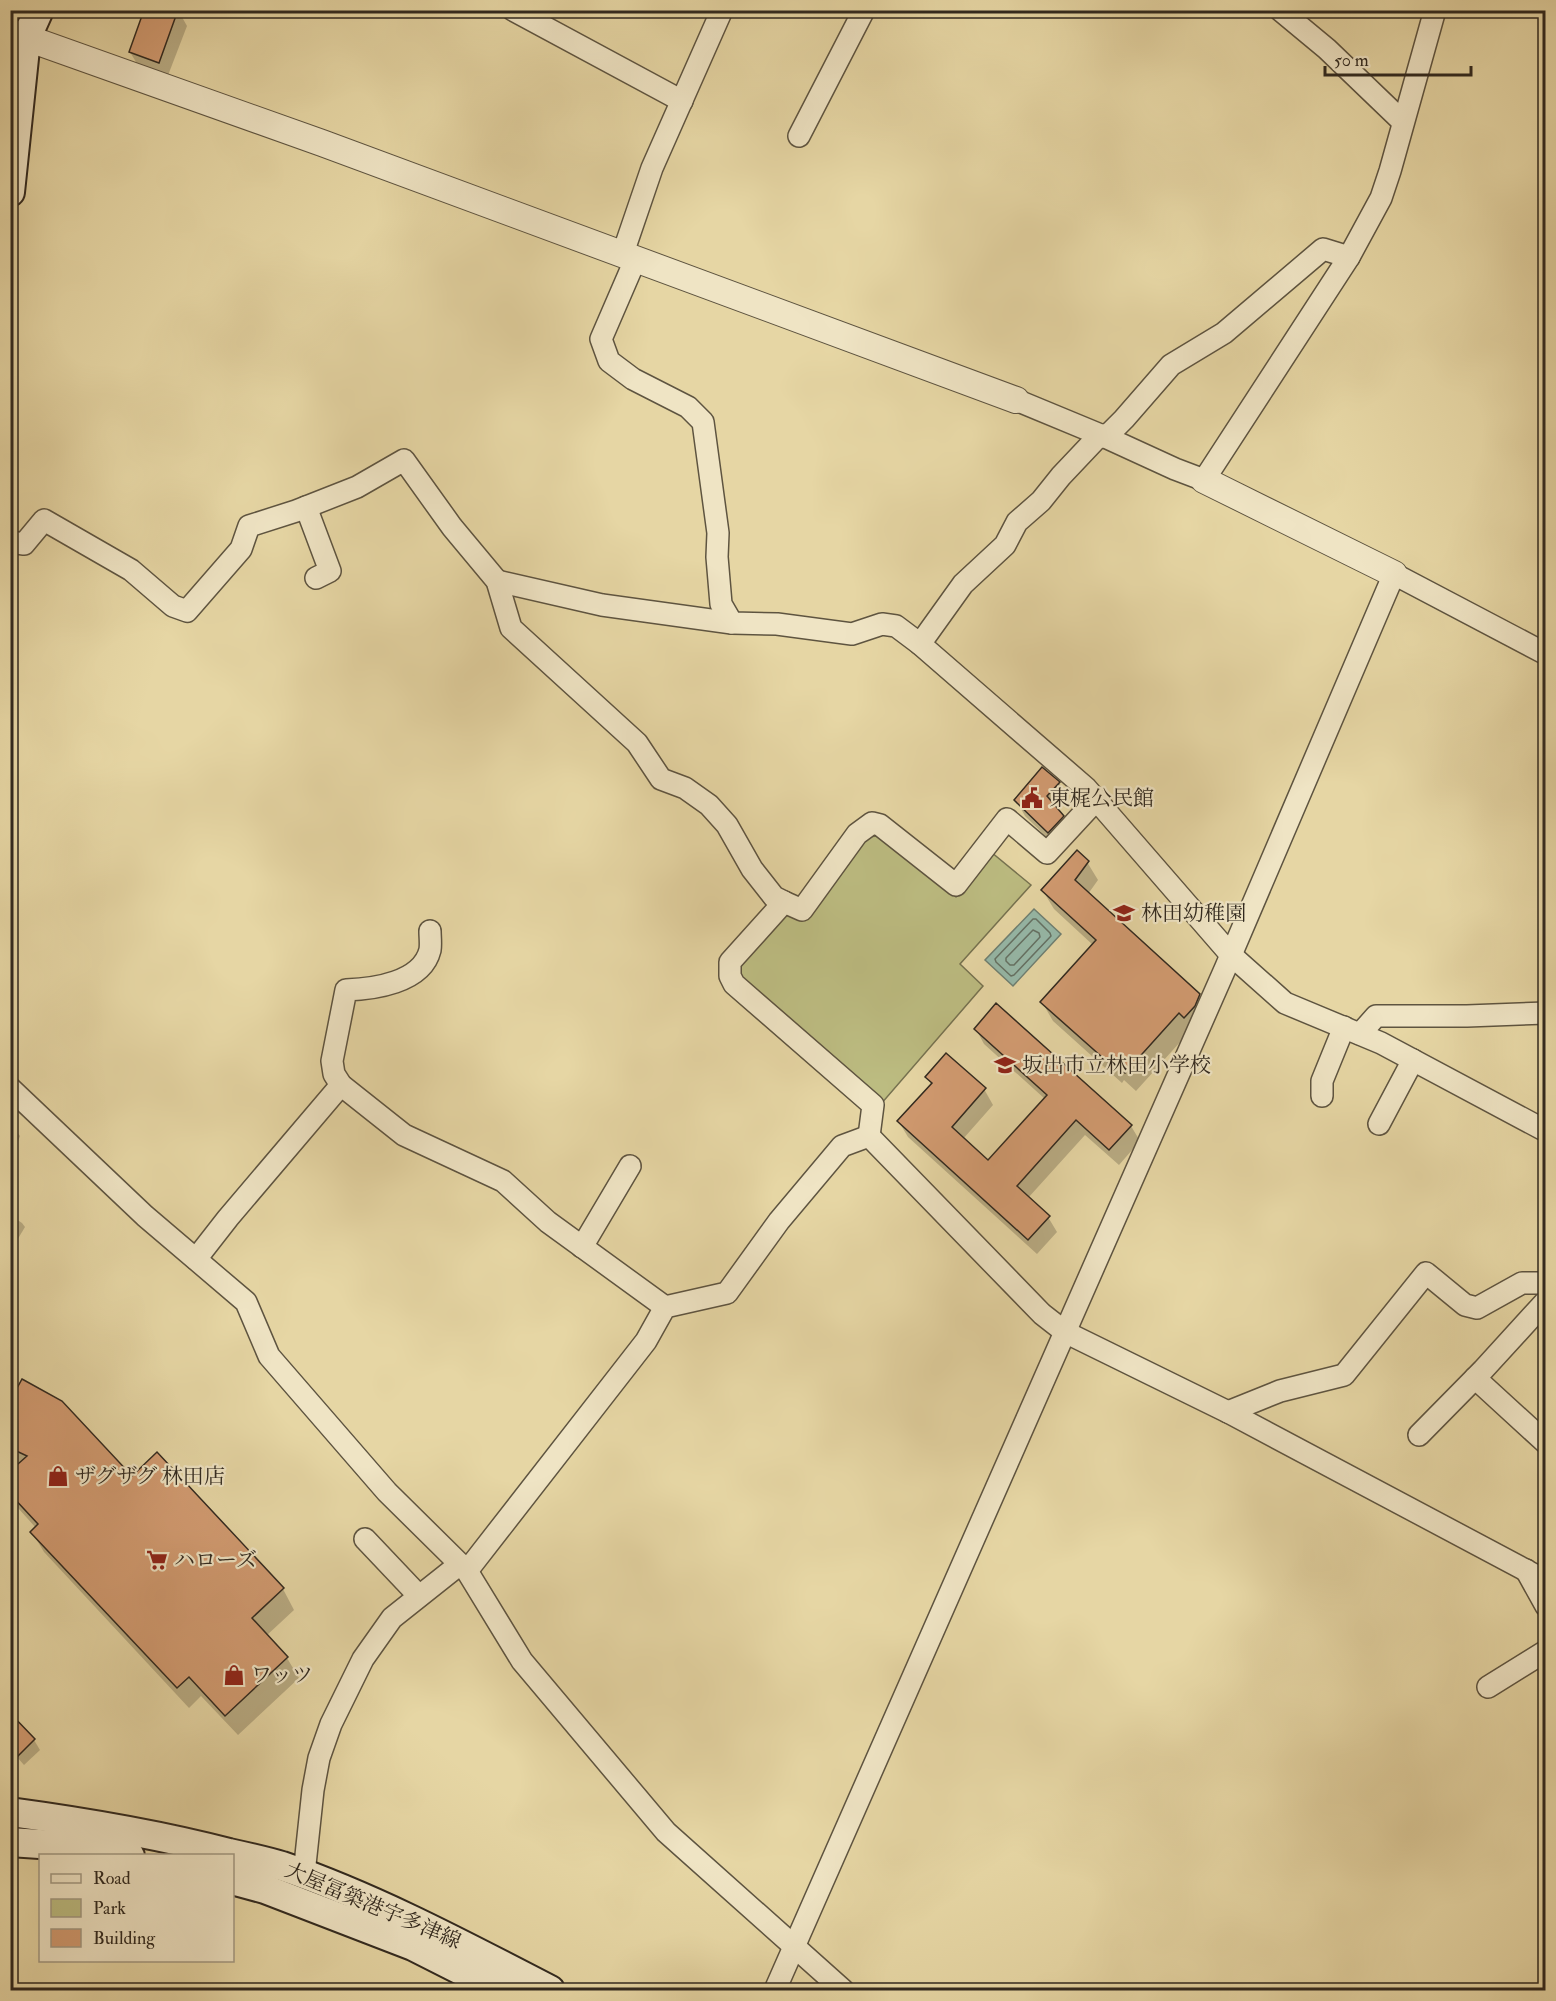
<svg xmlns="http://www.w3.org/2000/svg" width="1556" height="2001" font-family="'IM FELL Double Pica','Noto Serif JP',serif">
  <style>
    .green { fill: #bcbc81; stroke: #767250; stroke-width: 1.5 }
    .water { fill: #96b9a9; stroke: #6e7f72; stroke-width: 1.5 }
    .shadow { fill: #0003 }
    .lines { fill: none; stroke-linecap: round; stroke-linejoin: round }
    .shore { stroke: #647164; stroke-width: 1.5 }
    .building { fill: #d29b71; stroke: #31291f; stroke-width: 1.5 }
    .minor-casing { stroke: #5e5440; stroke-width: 24 }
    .tertiary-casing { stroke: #5e5440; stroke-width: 28 }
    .secondary-casing { stroke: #31291f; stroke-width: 32 }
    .minor { stroke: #efe4c4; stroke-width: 21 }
    .tertiary { stroke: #efe4c4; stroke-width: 26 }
    .secondary { stroke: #efe4c4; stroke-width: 28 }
    .labels { text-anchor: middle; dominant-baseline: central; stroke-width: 4.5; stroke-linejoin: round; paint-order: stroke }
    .poi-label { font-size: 21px; fill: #31291f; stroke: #efe4c4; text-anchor: start }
    .street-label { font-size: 21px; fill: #31291f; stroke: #efe4c4 }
  </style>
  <rect width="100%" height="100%" fill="#e6d6a4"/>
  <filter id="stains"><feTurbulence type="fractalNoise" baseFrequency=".00333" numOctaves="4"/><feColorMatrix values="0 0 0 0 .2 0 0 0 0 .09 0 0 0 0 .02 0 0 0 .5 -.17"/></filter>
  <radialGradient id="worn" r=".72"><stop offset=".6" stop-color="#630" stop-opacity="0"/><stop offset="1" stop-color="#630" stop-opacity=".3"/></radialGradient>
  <polygon class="green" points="880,836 956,897 991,852 1031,885 960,964 983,986 881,1104 738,979 736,965 784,910 806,915 861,837"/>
  <polygon class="water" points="1034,909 1061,934 1013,986 985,960"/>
  <g class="shadow">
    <polygon points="178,10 187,26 167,78 139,67 130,52"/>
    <polygon points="1042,769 1059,783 1068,799 1057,810 1072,832 1058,848 1025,816 1016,800"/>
    <polygon points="1087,862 1098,880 1088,894 1199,995 1210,1014 1190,1031 1136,1091 1124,1080 1122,1083 1053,1021 1042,1002 1093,945 1054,909 1043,891"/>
    <polygon points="976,1029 1131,1126 1140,1141 1119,1165 1085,1135 1028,1198 1048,1217 1057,1232 1037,1254 908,1137 899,1122 932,1086 927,1078 984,1089 993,1105 963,1139 989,1162 1045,1099 984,1044"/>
    <polygon points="10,1130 17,1132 20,1136 10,1163"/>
    <polygon points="10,1215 22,1223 25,1227 13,1247 10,1246"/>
    <polygon points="10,1405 132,1478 283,1589 294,1610 266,1636 287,1658 299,1678 238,1735 201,1696 189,1708 44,1552 32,1532 36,1528 10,1499 10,1473 18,1466 10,1462"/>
    <polygon points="10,1715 34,1740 40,1750 24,1765 10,1749"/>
  </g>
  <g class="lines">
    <g class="shore">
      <polygon points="1033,919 1036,919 1050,933 1051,936 1014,975 1011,976 996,962 995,959"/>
      <polygon points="1033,930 1039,933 1040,937 1014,965 1010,965 1006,961 1006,958"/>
    </g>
  </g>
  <g class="building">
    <polygon points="144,10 178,10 159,63 129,52"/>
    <polygon points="1042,767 1060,782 1047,796 1064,816 1048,833 1014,800"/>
    <polygon points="1077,850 1089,861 1075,880 1200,994 1195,1006 1184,1018 1179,1013 1125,1073 1113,1063 1111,1065 1040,1002 1096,940 1041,890"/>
    <polygon points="996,1003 1132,1125 1109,1150 1076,1120 1017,1186 1050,1216 1028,1240 897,1121 932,1083 925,1077 946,1053 986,1088 952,1127 988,1160 1047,1095 974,1029"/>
    <polygon points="22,1379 62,1401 132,1476 157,1452 284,1588 252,1618 288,1657 225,1716 189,1677 177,1688 30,1532 38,1524 10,1494 10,1471 27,1456 10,1448 10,1401"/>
    <polygon points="10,1713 35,1739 18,1756 10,1748"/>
  </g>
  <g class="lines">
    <defs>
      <g id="minor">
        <polyline points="513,10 682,101"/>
        <polyline points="1280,10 1327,49 1403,122"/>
        <polyline points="799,136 864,10"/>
        <polyline points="623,253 652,168 722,10"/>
        <polyline points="636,258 601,339 609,361 633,379 688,407 703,422 718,533 717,557 721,604 732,623"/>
        <polyline points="1016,400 1103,436 1175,469 1204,480 1349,257 1381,198 1390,171 1435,10"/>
        <polyline points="306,507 330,571 316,578"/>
        <polyline points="10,542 24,544 44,520 131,570 173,606 187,611 241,549 249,526 296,511 357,487 404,460 452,527 497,581 511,628 637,743 661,779 685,788 709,805 727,825 752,869 774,897 784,902"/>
        <polyline points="497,581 602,605 732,623 777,624 852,634 882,624 896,626 920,644 1086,788 1231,955 1285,1003 1381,1043 1546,1131"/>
        <polyline points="920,644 963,584 1005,545 1017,522 1041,501 1061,476 1096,439 1110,433 1124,419 1171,365 1224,333 1323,249 1349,257"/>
        <path d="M430 931C430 937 431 944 430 950 422 983 373 989 346 990L332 1061 334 1074 341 1085 404 1135 503 1181 548 1222 665 1307"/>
        <polyline points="1360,1034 1376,1016 1467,1016 1546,1013"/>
        <polyline points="10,1088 145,1216 246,1302 269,1356 387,1492 467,1571 522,1661 666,1832 843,1990"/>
        <polyline points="1322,1096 1322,1081 1344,1027"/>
        <polyline points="1379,1124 1413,1060"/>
        <polyline points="869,1136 1042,1314 1065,1332 1228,1412 1546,1581"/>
        <polyline points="869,1136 873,1105 734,984 730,976 730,962 784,902 802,910 857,834 872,823 880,825 956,885 1007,819 1047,853 1096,800"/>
        <polyline points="582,1247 630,1166"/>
        <polyline points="196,1259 228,1218 341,1085"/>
        <polyline points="1475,1378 1546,1443"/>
        <polyline points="1228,1412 1280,1391 1344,1375 1426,1273 1465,1305 1477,1308 1522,1283 1546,1283"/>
        <polyline points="1419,1435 1483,1370 1546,1301"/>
        <polyline points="365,1539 419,1596"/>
        <polyline points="1526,1570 1546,1606"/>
        <polyline points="467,1571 646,1341 665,1307 727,1293 779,1221 842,1146 869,1136"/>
        <polyline points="1488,1687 1546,1651"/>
        <polyline points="304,1874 313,1790 319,1758 331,1724 363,1659 392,1618 460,1564"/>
        <polyline points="775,1990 1225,969 1394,574 1546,654"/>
      </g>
      <g id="tertiary">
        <polyline points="10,32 322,143 1016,400"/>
        <polyline points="1204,480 1394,574"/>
      </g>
      <g id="secondary">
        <polyline points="10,192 26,39 39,10"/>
        <path d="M10 1812C84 1822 157 1834 229 1853 247 1857 265 1861 282 1866 375 1898 463 1945 550 1990"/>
        <polyline points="10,1842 84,1847 130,1856"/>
        <polyline points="232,1880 265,1889 413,1946 500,1990"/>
      </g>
    </defs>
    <use href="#minor" class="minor-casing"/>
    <use href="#tertiary" class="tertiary-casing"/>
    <use href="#secondary" class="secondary-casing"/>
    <use href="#minor" class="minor"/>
    <use href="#tertiary" class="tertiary"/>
    <use href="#secondary" class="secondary"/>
  </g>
  <defs>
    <symbol id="civic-bare" viewBox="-9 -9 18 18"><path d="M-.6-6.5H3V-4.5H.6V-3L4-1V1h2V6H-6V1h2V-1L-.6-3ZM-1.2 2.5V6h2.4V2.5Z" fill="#8f2418" stroke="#efe4c4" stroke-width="2.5" paint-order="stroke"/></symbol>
    <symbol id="school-bare" viewBox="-9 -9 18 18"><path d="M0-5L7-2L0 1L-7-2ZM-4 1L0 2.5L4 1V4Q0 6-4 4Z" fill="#8f2418" stroke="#efe4c4" stroke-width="2.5" paint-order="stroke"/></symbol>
    <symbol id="shop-bare" viewBox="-9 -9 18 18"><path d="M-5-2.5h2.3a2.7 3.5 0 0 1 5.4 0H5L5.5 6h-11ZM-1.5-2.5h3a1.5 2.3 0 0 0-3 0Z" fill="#8f2418" stroke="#efe4c4" stroke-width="2.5" paint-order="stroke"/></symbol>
    <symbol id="supermarket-bare" viewBox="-9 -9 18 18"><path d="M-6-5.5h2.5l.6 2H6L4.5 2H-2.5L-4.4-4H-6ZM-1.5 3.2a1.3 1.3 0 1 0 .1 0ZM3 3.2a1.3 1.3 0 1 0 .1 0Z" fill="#8f2418" stroke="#efe4c4" stroke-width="2.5" paint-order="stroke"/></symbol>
  </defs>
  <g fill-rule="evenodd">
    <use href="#civic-bare" x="1017" y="783" width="30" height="30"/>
    <use href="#school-bare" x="1109" y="898" width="30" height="30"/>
    <use href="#school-bare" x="990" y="1050" width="30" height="30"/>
    <use href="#shop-bare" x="43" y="1461" width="30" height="30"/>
    <use href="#supermarket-bare" x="142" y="1545" width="30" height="30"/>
    <use href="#shop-bare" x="219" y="1660" width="30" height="30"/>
  </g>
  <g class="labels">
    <g class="poi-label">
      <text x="1049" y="798">東梶公民館</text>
      <text x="1141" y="913">林田幼稚園</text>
      <text x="1022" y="1065">坂出市立林田小学校</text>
      <text x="75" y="1476">ザグザグ 林田店</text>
      <text x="174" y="1560">ハローズ</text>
      <text x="251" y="1675">ワッツ</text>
    </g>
    <g class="street-label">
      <text transform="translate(373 1906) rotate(23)">大屋冨築港宇多津線</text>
    </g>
  </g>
  <rect width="1556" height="2001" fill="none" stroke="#e6d6a4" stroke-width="36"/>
  <rect x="12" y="12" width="1532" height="1977" fill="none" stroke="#31291f" stroke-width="3"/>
  <rect x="18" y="18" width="1520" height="1965" fill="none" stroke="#31291f" stroke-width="1.5"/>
  <rect x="39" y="1854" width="195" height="108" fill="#efe4c4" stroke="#a39982" stroke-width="1.5"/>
  <rect x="51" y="1874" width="30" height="9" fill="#efe4c4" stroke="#a39982" stroke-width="1.5"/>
  <text x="93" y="1884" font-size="18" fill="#31291f">Road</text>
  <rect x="51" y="1899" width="30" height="18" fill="#bcbc81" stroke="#a39982" stroke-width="1.5"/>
  <text x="93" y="1914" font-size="18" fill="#31291f">Park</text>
  <rect x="51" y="1929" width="30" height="18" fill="#d29b71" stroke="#a39982" stroke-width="1.5"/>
  <text x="93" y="1944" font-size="18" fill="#31291f">Building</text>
  <path d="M1325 66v9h146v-9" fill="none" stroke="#31291f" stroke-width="3"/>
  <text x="1334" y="66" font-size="18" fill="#31291f" stroke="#efe4c4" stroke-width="4.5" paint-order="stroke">50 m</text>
  <rect width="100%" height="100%" filter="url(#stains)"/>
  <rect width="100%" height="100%" fill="url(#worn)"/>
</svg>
